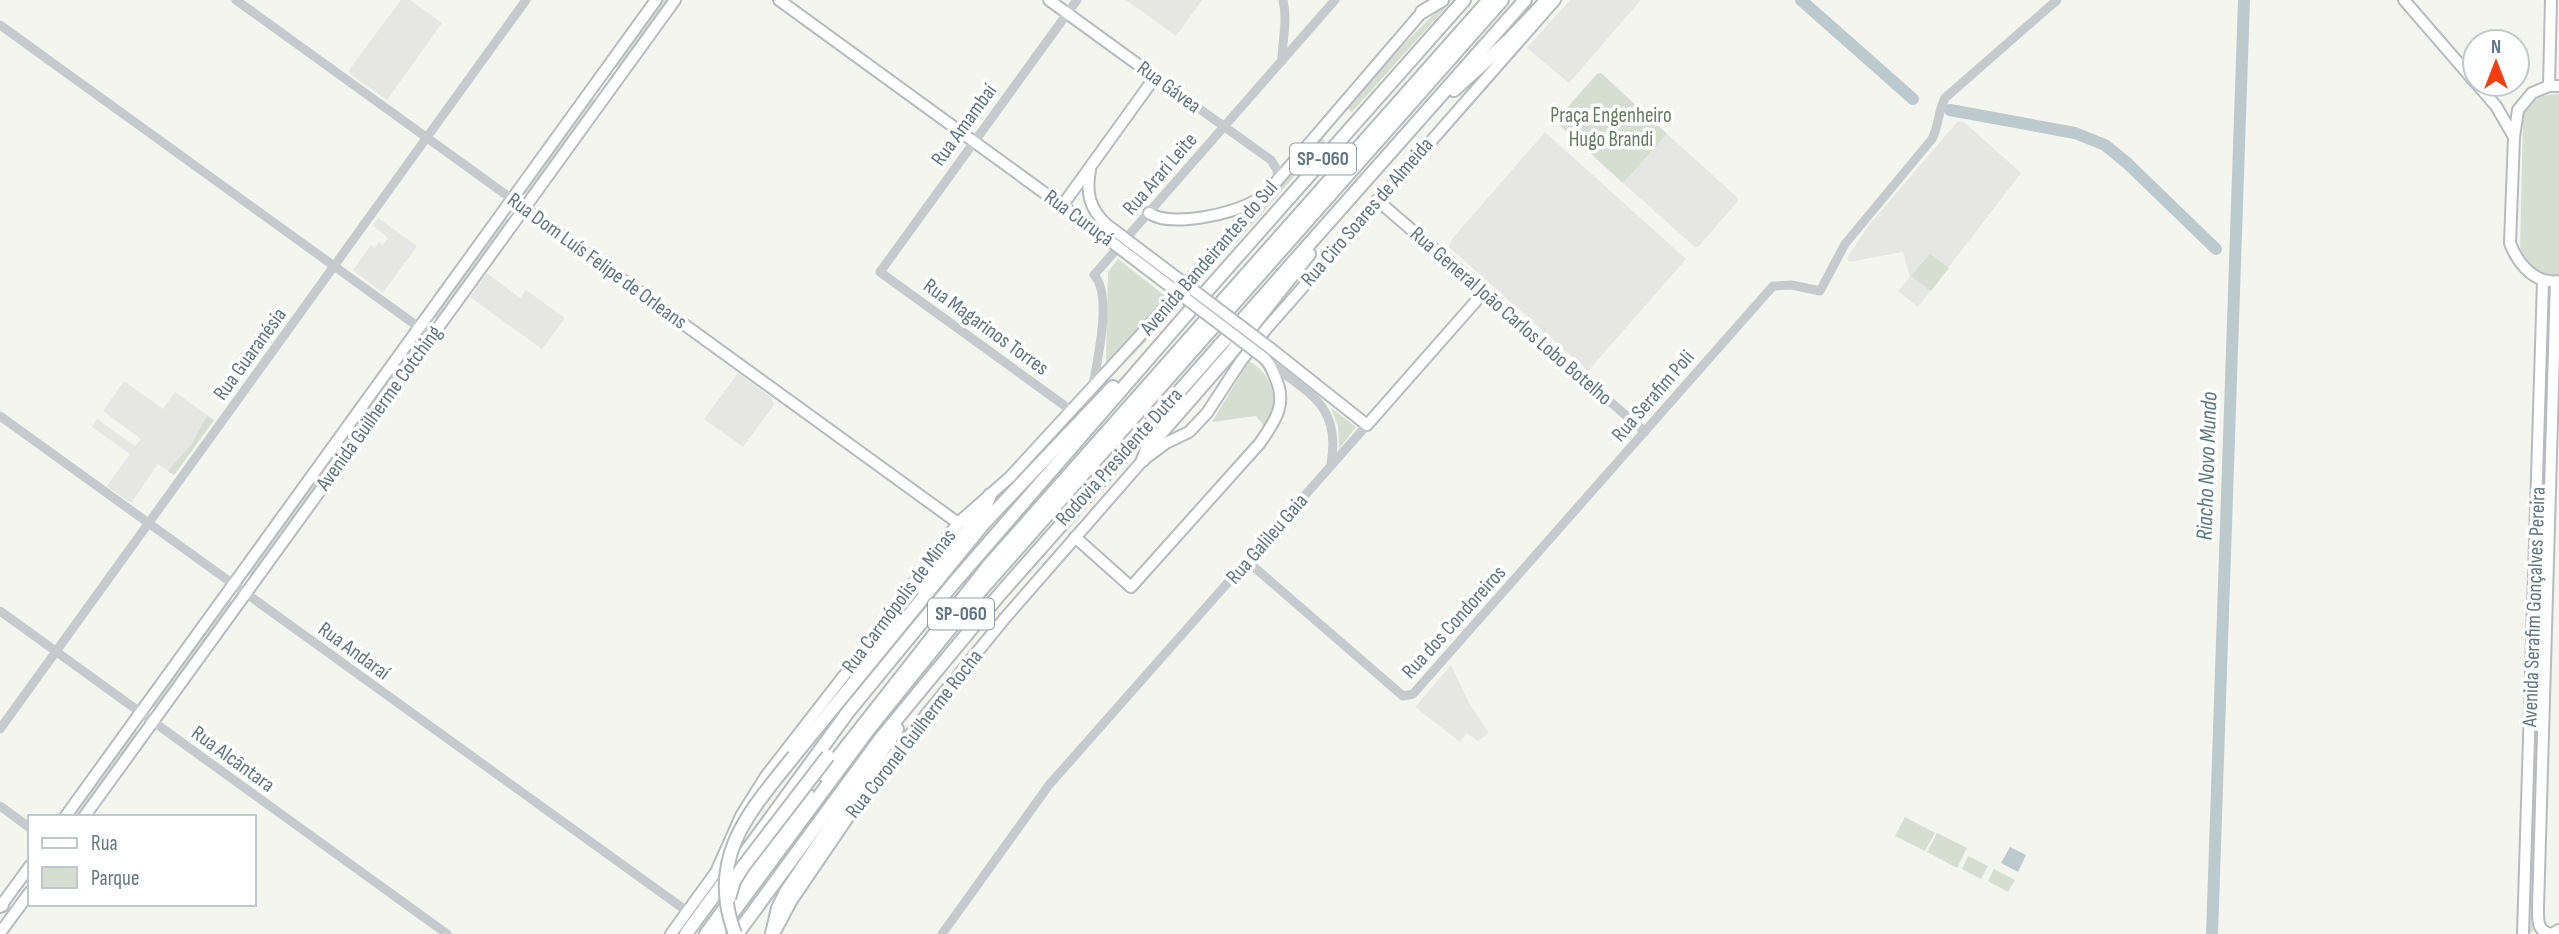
<svg xmlns="http://www.w3.org/2000/svg" width="2559" height="934" font-family="'Sofia Sans Condensed',sans-serif">
  <style>
    .built { fill: #e6e6e4 }
    .green { fill: #d6ddd1 }
    .water { fill: #bccace }
    .lines { fill: none; stroke-linecap: round; stroke-linejoin: round }
    .river { stroke: #bccace; stroke-width: 12 }
    .major-casing { stroke: #b7bbbf; stroke-width: 14 }
    .highway-casing { stroke: #b6babd; stroke-width: 16 }
    .minor { stroke: #c7cacd; stroke-width: 9 }
    .major { stroke: #fff; stroke-width: 10 }
    .highway { stroke: #fff; stroke-width: 12 }
    .major-bridge-casing { stroke: #b7bbbf; stroke-width: 14; stroke-linecap: butt }
    .highway-bridge-casing { stroke: #b6babd; stroke-width: 16; stroke-linecap: butt }
    .major-bridge { stroke: #fff; stroke-width: 10 }
    .highway-bridge { stroke: #fff; stroke-width: 12 }
    .labels { text-anchor: middle; dominant-baseline: central; stroke-width: 7; stroke-linejoin: round; paint-order: stroke }
    .shield { fill: #fff; stroke: #909faa; stroke-width: 2 }
    .shield-label { font-size: 19px; font-weight: bold; fill: #617685 }
    .street-label { font-size: 21px; fill: #617685; stroke: #fff }
    .park-label { font-size: 21px; fill: #677b60; stroke: #fff }
    .water-label { font-size: 23px; font-style: italic; fill: #5c7983; stroke: #fff }
  </style>
  <rect width="100%" height="100%" fill="#f5f5f0"/>
  <g class="built">
    <polygon points="401,0 410,0 442,23 387,100 350,74 349,70"/>
    <polygon points="1126,0 1202,0 1176,36"/>
    <polygon points="1570,0 1641,0 1569,83 1527,48"/>
    <polygon points="1958,121 1964,122 2021,173 1918,307 1898,291 1910,277 1903,252 1849,262 1847,258 1869,225"/>
    <polygon points="1545,132 1686,259 1588,371 1449,247 1452,239"/>
    <polygon points="1667,134 1738,198 1738,201 1698,247 1695,247 1623,183"/>
    <polygon points="378,218 417,246 383,293 353,270 371,245 375,248 379,242 383,245 388,238 373,226"/>
    <polygon points="487,273 520,298 526,290 565,318 542,349 470,297"/>
    <polygon points="738,373 772,398 774,405 743,447 704,419"/>
    <polygon points="124,381 163,409 175,392 214,420 174,475 158,464 131,503 107,486 130,454 92,427 97,419 135,446 141,439 103,411"/>
    <polygon points="1451,665 1469,703 1489,733 1478,741 1467,733 1460,742 1415,707"/>
  </g>
  <g class="green">
    <polygon points="663,0 668,0 618,69 615,66"/>
    <polygon points="1448,0 1451,0 1448,5 1352,112 1347,108 1400,48"/>
    <polygon points="1601,73 1667,134 1623,183 1557,123 1557,119 1597,74"/>
    <path d="M2559 94V275H2545L2536 273 2520 250 2523 118C2527 100 2542 94 2559 94Z"/>
    <polygon points="592,98 595,100 527,195 524,192"/>
    <polygon points="1322,138 1325,141 1236,243 1217,257"/>
    <polygon points="505,218 508,220 437,319 434,317"/>
    <polygon points="1930,254 1949,268 1931,291 1911,276"/>
    <polygon points="1118,259 1168,298 1106,363 1108,272"/>
    <polygon points="2547,291 2551,291 2547,480 2543,480"/>
    <polygon points="1177,303 1181,306 1076,412"/>
    <polygon points="416,342 419,344 251,576 248,574"/>
    <path d="M1249 361C1275 376 1279 402 1266 428L1256 416 1212 422Z"/>
    <polygon points="1331,408 1356,427 1339,449 1338,426"/>
    <polygon points="207,416 214,420 174,475 168,471 192,444"/>
    <polygon points="229,600 232,602 156,708 152,706"/>
    <polygon points="2535,723 2539,723 2533,932 2530,932"/>
    <polygon points="135,730 138,732 77,817 72,817"/>
    <polygon points="1905,817 1935,833 1925,851 1895,836"/>
    <polygon points="1937,833 1967,848 1957,868 1927,852"/>
    <polygon points="1968,856 1988,866 1981,879 1962,869"/>
    <polygon points="1994,869 2015,880 2008,892 1988,881"/>
  </g>
  <polygon class="water" points="2010,847 2026,855 2018,872 2001,863"/>
  <g class="lines">
    <g class="river">
      <polyline points="1801,0 1913,99"/>
      <polyline points="1950,110 2075,133 2105,145 2127,163 2216,249"/>
      <polyline points="2212,934 2244,0"/>
    </g>
    <defs>
      <g id="major">
        <polyline points="779,0 1101,234"/>
        <polyline points="1049,0 1155,77 1062,206"/>
        <polyline points="2404,0 2475,82"/>
        <polyline points="2477,84 2496,106 2514,137"/>
        <polyline points="2549,86 2551,0"/>
        <path d="M1090 170C1086 192 1089 208 1106 224"/>
        <polyline points="518,204 958,523"/>
        <path d="M1149 213C1170 228 1235 214 1256 200"/>
        <path d="M2550 281C2531 280 2516 260 2510 243L2514 137 2518 110 2532 93 2549 86H2559"/>
        <polyline points="1270,348 1367,425 1484,292 1377,200"/>
        <path d="M1075 537 1131 587 1260 443C1275 421 1288 404 1275 377 1272 370 1270 363 1264 358"/>
        <polyline points="65,817 656,0"/>
        <polyline points="84,817 675,0"/>
        <polyline points="0,907 30,866"/>
        <polyline points="776,930 792,900 877,775 1005,618 1143,460 1166,443 1189,432 1207,413 1241,361 1267,328 1555,0"/>
        <polyline points="0,933 30,892"/>
        <polyline points="671,934 716,872 741,816 766,776 863,651 958,523 1010,477 1137,339 1265,195 1422,12"/>
        <polyline points="2523,934 2543,281"/>
        <path d="M2551 934C2537 931 2538 921 2538 908L2556 281"/>
      </g>
      <g id="highway">
        <polyline points="1422,12 1442,0"/>
        <polyline points="1454,90 1509,40 1547,0"/>
        <polyline points="1143,460 1147,449 1229,355 1309,254"/>
        <polyline points="921,587 984,509 990,495"/>
        <polyline points="794,756 985,522 1113,387"/>
        <polyline points="824,775 989,565 1489,0"/>
        <polyline points="0,905 2,905"/>
        <polyline points="686,934 848,712 953,584 1213,284 1464,0"/>
        <polyline points="706,934 808,795"/>
        <polyline points="717,934 869,729 981,590 1502,0"/>
        <polyline points="737,934 881,738 1000,594 1525,0"/>
        <polyline points="772,934 778,908 786,892 897,729"/>
        <polyline points="2554,934 2559,931"/>
      </g>
    </defs>
    <use href="#major" class="major-casing"/>
    <use href="#highway" class="highway-casing"/>
    <g class="minor">
      <polyline points="236,0 512,199"/>
      <polyline points="0,25 431,336"/>
      <path d="M1282 61C1282 40 1288 21 1283 0"/>
      <polyline points="1155,77 1271,160 1277,170 1278,180"/>
      <polyline points="1484,292 1645,432"/>
      <path d="M1270 363C1311 395 1341 406 1331 464"/>
      <path d="M1093 386C1097 360 1113 295 1094 275L1335 0"/>
      <polyline points="1072,411 880,272 1077,0"/>
      <polyline points="0,416 688,912"/>
      <path d="M1247 561 1403 696 1413 694 1773 286 1792 285 1820 291 1845 244 1932 139C1939 126 1938 111 1945 98L2057 0"/>
      <polyline points="0,611 447,934"/>
      <polyline points="0,729 526,0"/>
      <polyline points="0,806 30,828"/>
      <polyline points="942,934 1049,785 1367,425"/>
    </g>
    <use href="#major" class="major"/>
    <use href="#highway" class="highway"/>
    <defs>
      <g id="major-bridge">
        <polyline points="1106,224 1270,348"/>
        <polyline points="1101,234 1264,358"/>
      </g>
      <g id="highway-bridge">
        <polyline points="729,898 734,881 742,868 828,756"/>
        <path d="M735 934C706 858 749 812 794 756"/>
      </g>
    </defs>
    <use href="#major-bridge" class="major-bridge-casing"/>
    <use href="#highway-bridge" class="highway-bridge-casing"/>
    <use href="#major-bridge" class="major-bridge"/>
    <use href="#highway-bridge" class="highway-bridge"/>
  </g>
  <g class="labels">
    <g class="shield">
      <rect x="1290" y="143.5" width="66" height="31" rx="5"/>
      <rect x="928" y="598.5" width="66" height="31" rx="5"/>
    </g>
    <g class="shield-label">
      <text x="1323" y="159">SP-060</text>
      <text x="961" y="614">SP-060</text>
    </g>
    <g class="street-label">
      <text transform="translate(1169 87) rotate(36)">Rua Gávea</text>
      <text transform="translate(964 125) rotate(-54)">Rua Amambaí</text>
      <text transform="translate(1160 174) rotate(-49)">Rua Arari Leite</text>
      <text transform="translate(1367 212) rotate(-49)">Rua Ciro Soares de Almeida</text>
      <text transform="translate(1079 218) rotate(36)">Rua Curuçá</text>
      <text transform="translate(1209 258) rotate(-49)">Avenida Bandeirantes do Sul</text>
      <text transform="translate(597 261) rotate(36)">Rua Dom Luís Felipe de Orleans</text>
      <text transform="translate(1511 316) rotate(41)">Rua General João Carlos Lobo Botelho</text>
      <text transform="translate(986 327) rotate(36)">Rua Magarinos Torres</text>
      <text transform="translate(250 354) rotate(-54)">Rua Guaranésia</text>
      <text transform="translate(1653 396) rotate(-49)">Rua Serafim Poli</text>
      <text transform="translate(379 408) rotate(-54)">Avenida Guilherme Cotching</text>
      <text transform="translate(1119 457) rotate(-48)">Rodovia Presidente Dutra</text>
      <text transform="translate(1267 539) rotate(-49)">Rua Galileu Gaia</text>
      <text transform="translate(899 601) rotate(-53)">Rua Carmópolis de Minas</text>
      <text transform="translate(2534 607) rotate(-88)">Avenida Serafim Gonçalves Pereira</text>
      <text transform="translate(1454 622) rotate(-48)">Rua dos Condoreiros</text>
      <text transform="translate(354 651) rotate(36)">Rua Andaraí</text>
      <text transform="translate(914 734) rotate(-52)">Rua Coronel Guilherme Rocha</text>
      <text transform="translate(233 759) rotate(36)">Rua Alcântara</text>
    </g>
    <g class="park-label">
      <text x="1611" y="115">Praça Engenheiro<tspan x="1611" dy="24">Hugo Brandi</tspan></text>
    </g>
    <g class="water-label">
      <text transform="translate(2207 466) rotate(-88)">Riacho Novo Mundo</text>
    </g>
  </g>
  <rect x="28" y="815" width="228" height="91" fill="#ffffff" stroke="#c0c8ce" stroke-width="2"/>
  <rect x="42" y="838" width="35" height="10" fill="#ffffff" stroke="#c0c8ce" stroke-width="2"/>
  <text x="91" y="850" font-size="21" fill="#617685">Rua</text>
  <rect x="42" y="867" width="35" height="21" fill="#d6ddd1" stroke="#c0c8ce" stroke-width="2"/>
  <text x="91" y="885" font-size="21" fill="#617685">Parque</text>
  <g transform="translate(2496 63)"><circle r="33" fill="#ffffff" stroke="#c0c8ce" stroke-width="2"/>
  <path d="M0-5L12 26L0 18L-12 26Z" fill="#f53e10"/>
  <text y="-10" font-size="19" font-weight="bold" text-anchor="middle" fill="#617685">N</text>
  </g>
</svg>
